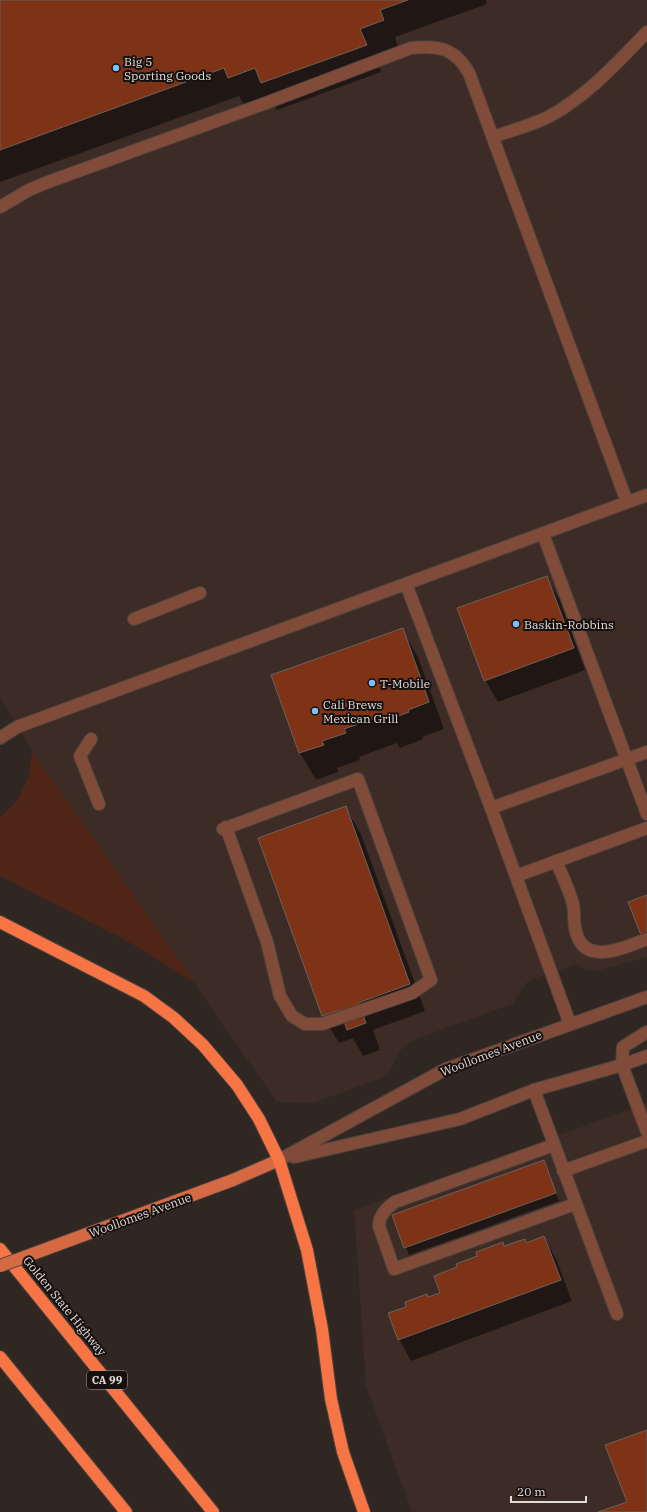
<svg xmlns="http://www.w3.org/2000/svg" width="647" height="1512" font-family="'IBM Plex Serif',serif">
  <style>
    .built { fill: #3d2c26 }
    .green { fill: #4f2517 }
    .shadow { fill: #0007 }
    .building { fill: #7e3317; stroke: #6d615c }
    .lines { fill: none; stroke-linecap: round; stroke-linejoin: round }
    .minor-casing { stroke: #4c433f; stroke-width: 14 }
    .major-casing { stroke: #4c433f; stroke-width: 14 }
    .highway-casing { stroke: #4c433f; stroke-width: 14 }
    .minor { stroke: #804b39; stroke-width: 12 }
    .major { stroke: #d56943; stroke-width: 12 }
    .highway { stroke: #f77445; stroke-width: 12 }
    .major-bridge-casing { stroke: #4c433f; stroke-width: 14; stroke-linecap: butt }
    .major-bridge { stroke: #d56943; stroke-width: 12 }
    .poi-dot { fill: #80bdfa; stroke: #15100e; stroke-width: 1.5 }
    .labels { text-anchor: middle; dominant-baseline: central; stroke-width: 4; stroke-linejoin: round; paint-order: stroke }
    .shield { fill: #15100e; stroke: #a49d9b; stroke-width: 1 }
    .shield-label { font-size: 11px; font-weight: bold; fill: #e1dad7 }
    .poi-label { font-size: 12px; fill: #e1dad7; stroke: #15100e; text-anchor: start }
    .street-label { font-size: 12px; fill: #e1dad7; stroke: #15100e }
  </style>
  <rect width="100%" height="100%" fill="#302622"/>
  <g class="built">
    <polygon points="0,0 647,0 647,957 596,971 586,970 577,964 528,981 512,1004 416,1039 405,1045 398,1054 391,1070 384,1077 313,1103 277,1102 32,751 0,697"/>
    <polygon points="647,1103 647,1512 412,1512 366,1386 354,1210"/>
  </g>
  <polygon class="green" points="32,751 195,983 127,941 0,876 0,817 17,801 29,776"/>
  <g class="shadow">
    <polygon points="0,0 486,0 487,4 395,37 398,47 375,56 381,72 277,110 269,96 244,105 239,96 0,182"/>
    <polygon points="546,577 559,598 585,670 498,702 485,680"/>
    <polygon points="402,630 418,657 444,729 422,737 423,739 400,748 397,743 359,757 360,760 337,768 338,772 316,780 300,753 273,676"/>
    <polygon points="345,807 361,834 425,1011 373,1030 380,1050 363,1056 353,1038 339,1043 323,1016 259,838"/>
    <polygon points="543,1161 559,1201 409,1255 393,1215"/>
    <polygon points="544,1237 556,1259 572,1301 411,1361 399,1339 428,1298 442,1294 505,1247 525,1240 527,1243"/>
  </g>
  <g class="building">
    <polygon points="0,0 408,0 380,10 384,20 360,29 367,45 261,83 255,68 228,78 224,68 0,150"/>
    <polygon points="547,576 574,648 484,681 457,608"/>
    <polygon points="403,628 429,702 408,710 409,712 383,722 381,716 344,729 346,733 322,741 324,745 299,753 271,675"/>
    <polygon points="346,806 410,984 358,1003 366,1023 347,1030 340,1010 322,1016 258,838"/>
    <polygon points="647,895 647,933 641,935 628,902"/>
    <polygon points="544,1160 556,1193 404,1248 392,1215"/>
    <polygon points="544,1236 561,1280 398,1340 388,1313 406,1307 405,1302 427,1294 428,1297 440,1293 434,1276 457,1267 456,1264 477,1256 476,1252 503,1242 504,1246 525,1239 526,1243"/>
    <polygon points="647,1430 647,1512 598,1512 627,1502 605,1445"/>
  </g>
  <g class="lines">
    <defs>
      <g id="minor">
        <path d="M493 137C512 130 533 125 550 116 588 95 617 63 647 32"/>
        <path d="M0 207 29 190 48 182 266 103 411 48C438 45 455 48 469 73L627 502"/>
        <polyline points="543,534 647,814"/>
        <polyline points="406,584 491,808 570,1024"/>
        <polyline points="134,619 200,593"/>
        <polyline points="0,738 17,727 647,495"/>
        <polyline points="91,739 80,756 99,804"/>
        <polyline points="491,808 647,752"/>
        <polyline points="223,829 358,779 431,980 412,993 322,1024 305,1024 292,1016 280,996 267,942 226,827"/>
        <path d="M556 861C562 875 569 889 573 904 575 913 573 923 576 932 585 967 626 947 647 939"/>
        <polyline points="516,876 647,828"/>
        <polyline points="647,1032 623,1047 622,1065 647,1132"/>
        <polyline points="534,1090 617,1314"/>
        <path d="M554 1145 395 1202C386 1208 379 1215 379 1226L394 1269 575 1204"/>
        <polyline points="294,1157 460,1119 534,1090 622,1065 647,1056"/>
        <polyline points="279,1160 446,1069 647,997"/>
        <polyline points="563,1171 647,1141"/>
      </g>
      <polyline id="major" points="233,1180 279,1160"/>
      <g id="highway">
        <polyline points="0,922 144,996 174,1018 203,1045 237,1085 259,1119 279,1160 307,1250 322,1329 331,1399 343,1452 364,1512"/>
        <polyline points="0,1249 213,1512"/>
        <polyline points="0,1357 126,1512"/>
      </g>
    </defs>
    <use href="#minor" class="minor-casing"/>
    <use href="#major" class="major-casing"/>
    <use href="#highway" class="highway-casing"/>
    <use href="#minor" class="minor"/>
    <use href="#major" class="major"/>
    <use href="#highway" class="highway"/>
    <defs>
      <polyline id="major-bridge" points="0,1266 233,1180"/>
    </defs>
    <use href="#major-bridge" class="major-bridge-casing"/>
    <use href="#major-bridge" class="major-bridge"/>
  </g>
  <g class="poi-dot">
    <circle cx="116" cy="68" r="4"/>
    <circle cx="516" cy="624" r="4"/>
    <circle cx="372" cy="683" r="4"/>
    <circle cx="315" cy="711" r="4"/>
  </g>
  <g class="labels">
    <rect class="shield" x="87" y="1371" width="40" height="18" rx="3"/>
    <g class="shield-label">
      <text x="107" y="1380">CA 99</text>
    </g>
    <g class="poi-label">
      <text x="124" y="61">Big 5<tspan x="124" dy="14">Sporting Goods</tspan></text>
      <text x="524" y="624">Baskin-Robbins</text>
      <text x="380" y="683">T-Mobile</text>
      <text x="323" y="704">Cali Brews<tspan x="323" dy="14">Mexican Grill</tspan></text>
    </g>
    <g class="street-label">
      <text transform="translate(491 1053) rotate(-21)">Woollomes Avenue</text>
      <text transform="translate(140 1215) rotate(-20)">Woollomes Avenue</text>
      <text transform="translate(65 1306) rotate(51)">Golden State Highway</text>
    </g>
  </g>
  <path d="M511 1496v6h75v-6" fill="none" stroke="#e1dad7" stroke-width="2"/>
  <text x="517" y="1496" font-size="12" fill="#e1dad7" stroke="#15100e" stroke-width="3" paint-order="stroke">20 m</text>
</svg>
